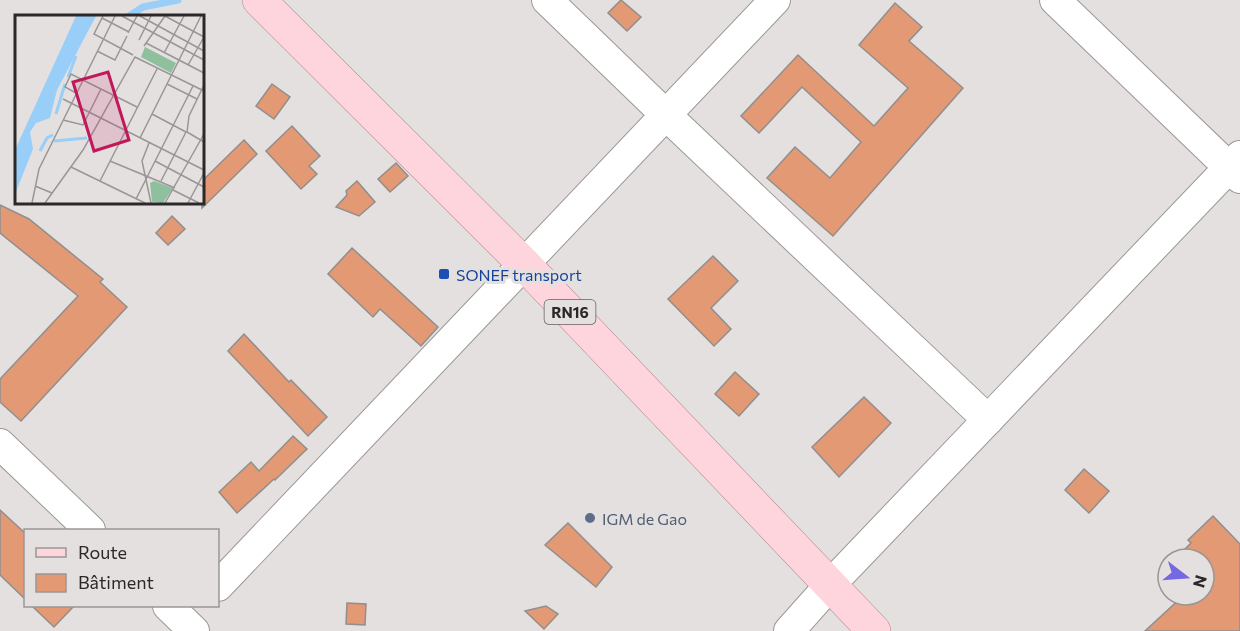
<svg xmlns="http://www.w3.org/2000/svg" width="1240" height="631" font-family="Commissioner,sans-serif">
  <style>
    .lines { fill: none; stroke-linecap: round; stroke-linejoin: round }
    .stream { stroke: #98cef8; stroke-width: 7 }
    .building { fill: #e29974; stroke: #918e8d; stroke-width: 1.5 }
    .minor-casing { stroke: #9b9896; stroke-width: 32 }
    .major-casing { stroke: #b3868d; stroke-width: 34 }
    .minor { stroke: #fff; stroke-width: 30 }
    .major { stroke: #fed5dc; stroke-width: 33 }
    .transit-dot { fill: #1a4fb4; stroke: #e4e0df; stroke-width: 2 }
    .service-dot { fill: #5c6f8a; stroke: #e4e0df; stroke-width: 2 }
    .labels { text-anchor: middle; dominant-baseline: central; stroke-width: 6; stroke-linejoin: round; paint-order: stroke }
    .shield { fill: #e4e0df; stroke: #625f5f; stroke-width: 1.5 }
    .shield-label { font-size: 15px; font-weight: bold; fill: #2a2828 }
    .transit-label { font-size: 16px; fill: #164399; stroke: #e4e0df; text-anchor: start }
    .service-label { font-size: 16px; fill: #4e5e75; stroke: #e4e0df; text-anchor: start }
    .inset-river { fill: none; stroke: #98cef8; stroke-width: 3 }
    .inset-road { fill: none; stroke: #9a9696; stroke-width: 1.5 }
    .view { fill: #c2185b; fill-opacity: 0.15; stroke: #c2185b; stroke-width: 3 }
    .inset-edge { fill: none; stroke: #2a2828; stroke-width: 3 }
  </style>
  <rect width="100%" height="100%" fill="#e4e0df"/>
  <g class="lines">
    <polyline class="stream" points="129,16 143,7 178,0"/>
  </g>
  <g class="building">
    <polygon points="621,0 641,17 627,31 608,13"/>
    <polygon points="895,3 922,27 909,41 963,88 833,236 767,178 795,147 830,178 861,142 802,87 759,133 741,116 798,55 874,126 908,88 859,45"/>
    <polygon points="272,84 290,97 274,119 256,106"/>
    <polygon points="292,126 320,156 309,166 317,174 301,189 266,151"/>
    <polygon points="244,140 257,154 202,208 202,181"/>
    <polygon points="396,163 408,176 390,192 378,179"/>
    <polygon points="357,181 375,202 359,216 336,207 347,195 346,191"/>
    <polygon points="0,205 29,219 103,279 100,282 127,307 21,421 0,402 0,379 78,296 0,233"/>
    <polygon points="172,216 185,229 168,245 156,233"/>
    <polygon points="352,248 438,327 421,346 380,309 373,317 328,274"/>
    <polygon points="713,256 738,281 711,308 731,329 714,346 668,299"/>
    <polygon points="244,334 289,382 291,380 327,417 308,436 228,351"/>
    <polygon points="735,372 759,394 739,416 715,394"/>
    <polygon points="864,397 891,423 839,477 812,447"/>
    <polygon points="293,436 307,449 275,480 274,479 237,513 219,492 251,462 259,471"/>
    <polygon points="1084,469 1109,491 1089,513 1065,490"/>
    <polygon points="0,510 26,534 26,600 0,575"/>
    <polygon points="1213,516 1240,544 1240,631 1145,631 1184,595 1204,595 1204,559 1175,559 1191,543 1188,540"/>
    <polygon points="568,523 612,567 596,587 545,545"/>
    <polygon points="347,603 366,604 365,625 346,624"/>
    <polygon points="32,606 74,606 54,627"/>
    <polygon points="546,606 558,614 544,629 525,611"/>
  </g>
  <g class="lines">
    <defs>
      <g id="minor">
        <polyline points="547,0 666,115 988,420"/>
        <polyline points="1055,0 1240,178"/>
        <polyline points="0,444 90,530"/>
        <polyline points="218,586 775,0"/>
        <polyline points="168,606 194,631"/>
        <polyline points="789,631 830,585 1240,156"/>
      </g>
      <polyline id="major" points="259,0 524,264 874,631"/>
    </defs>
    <use href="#minor" class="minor-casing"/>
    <use href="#major" class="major-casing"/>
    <use href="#minor" class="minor"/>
    <use href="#major" class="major"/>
  </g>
  <rect class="transit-dot" x="438" y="268" width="12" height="12" rx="3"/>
  <circle class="service-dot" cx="590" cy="518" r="6"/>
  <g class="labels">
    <rect class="shield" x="544.5" y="300" width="51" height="24" rx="4.5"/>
    <g class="shield-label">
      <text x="570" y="312">RN16</text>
    </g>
    <g class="transit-label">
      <text x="456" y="274">SONEF transport</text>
    </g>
    <g class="service-label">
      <text x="602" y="518">IGM de Gao</text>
    </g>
  </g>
  <g transform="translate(15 15)">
    <rect width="189" height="189" fill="#e4e0df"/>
    <path d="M130 32 161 48 156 58 126 42ZM139 166 158 173 148 188 137 187 135 168Z" fill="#8fc09d"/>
    <path d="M61 1H81L42 75 35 103 21 108 15 117 18 134 0 179V135Z" fill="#98cef8"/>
    <path class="inset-river" d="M53 62 61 41M41 99 50 69M39 126 72 123M25 136 32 123 38 120"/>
    <path class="inset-road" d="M88 1 79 19 118 40M107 1 189 45M125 1 189 36M150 1 189 22M87 3 114 17M113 18 122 1M124 25 136 1M131 28 189 58M129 31 150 1M82 36 100 45 112 21M149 38 169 1M173 50 189 22M152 69 182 84M189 70 174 101 172 117 189 127M61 78 50 72 56 59 122 92M48 84 189 155M137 99 171 117M48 105 68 110 86 74M125 123 186 1M134 128 127 146 136 188M95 146 160 173M140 146 189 172M56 152 130 188M85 166 142 54M146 166 171 117M20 171 37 178M158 175 184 188M121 184 178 71M17 188 24 154 100 1M30 188 68 135 120 42 189 76M150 188 189 119M173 188 189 158"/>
    <path class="view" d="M93 57 114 125 79 136 58 67Z"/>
    <rect width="189" height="189" class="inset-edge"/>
  </g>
  <rect x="24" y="529" width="195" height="78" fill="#e4e0df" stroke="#9a9696" stroke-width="1.5"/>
  <rect x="36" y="548" width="30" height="9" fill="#fed5dc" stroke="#9a9696" stroke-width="1.5"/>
  <text x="78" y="559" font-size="18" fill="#2a2828">Route</text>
  <rect x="36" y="574" width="30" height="18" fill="#e29974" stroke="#9a9696" stroke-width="1.5"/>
  <text x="78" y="589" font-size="18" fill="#2a2828">Bâtiment</text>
  <g transform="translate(1186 577) rotate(107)"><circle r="28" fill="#e4e0df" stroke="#9a9696" stroke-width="1.5"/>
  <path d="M0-4.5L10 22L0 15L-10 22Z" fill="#7468e3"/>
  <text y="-9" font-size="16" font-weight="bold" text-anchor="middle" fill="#2a2828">N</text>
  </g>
</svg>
